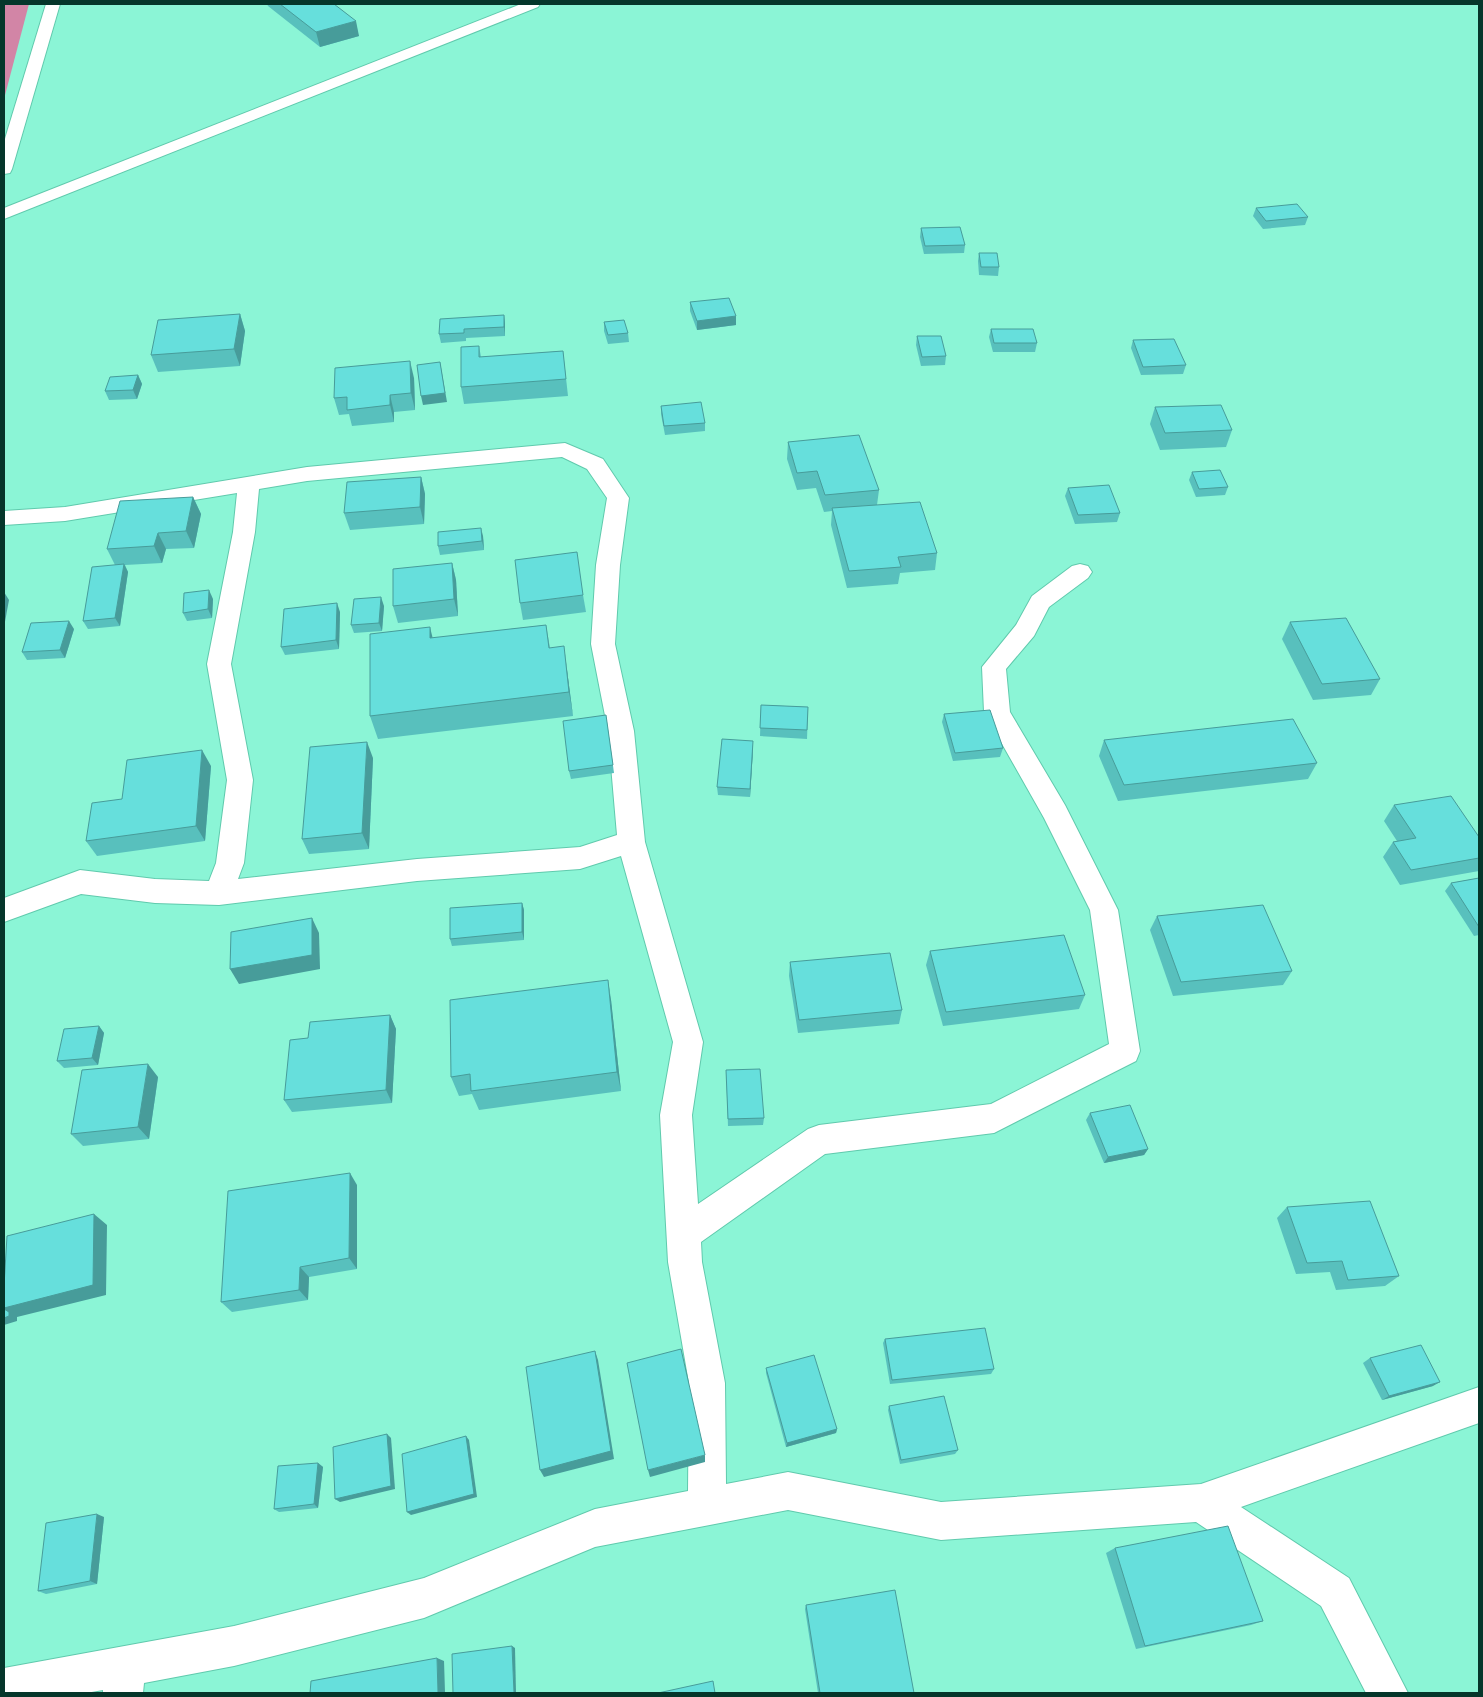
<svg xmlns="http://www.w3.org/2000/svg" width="1483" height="1697" font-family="'Roboto Condensed',sans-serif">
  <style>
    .forest { fill: #d285a6 }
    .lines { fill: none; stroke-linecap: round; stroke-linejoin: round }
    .minor-casing { stroke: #60caad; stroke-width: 2 }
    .minor { fill: #fff; fill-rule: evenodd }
    .wall { fill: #58c0bd }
    .shaded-wall { fill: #479c9a }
    .building { fill: #66dfdc; stroke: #479c9a }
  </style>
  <rect width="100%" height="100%" fill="#8bf5d6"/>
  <polygon class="forest" points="4,4 29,4 4,99"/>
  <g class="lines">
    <defs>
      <g id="minor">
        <polygon points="46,4 60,4 12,169 10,173 4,174 4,142"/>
        <polygon points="521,4 540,4 538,7 4,219 4,208"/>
        <path d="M565 443 603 459 629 498 620 565 615 644 634 731 645 842 703 1042 692 1115 698 1204 808 1129 819 1125 991 1104 1109 1044 1090 910 1044 818 984 712 982 667 1016 625 1032 596 1072 566 1080 564 1088 566 1092 572 1088 578 1049 607 1034 636 1006 669 1010 712 1065 805 1118 910 1140 1051 1136 1061 994 1133 825 1154 701 1242 702 1262 725 1383 726 1484 788 1472 941 1502 1201 1484 1479 1387V1423L1241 1507 1349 1578 1408 1693H1366L1321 1606 1196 1522 941 1540 788 1510 595 1547 424 1618 234 1666 144 1683 143 1693H103V1690L86 1693H4V1668L234 1626 424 1578 595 1509 688 1491 689 1383 668 1262 660 1115 673 1042 621 856 580 869 417 881 219 905 155 903 81 894 4 922V898L80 870 155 879 209 881 216 863 227 780 207 664 233 532 237 493 65 521 4 525V511L65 507 307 467ZM562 457 587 469 607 498 596 565 591 644 608 731 617 835 580 847 417 859 238 879 244 863 253 780 231 664 255 532 259 489 307 481Z"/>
      </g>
    </defs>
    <use href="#minor" class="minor-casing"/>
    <use href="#minor" class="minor"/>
  </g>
  <g class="wall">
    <polygon points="267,4 334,4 359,36 320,47 268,6"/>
    <polygon points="1256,208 1308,217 1305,225 1263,229 1253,216"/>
    <polygon points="921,228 965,245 964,253 924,254 920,237"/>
    <polygon points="979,253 999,267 998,276 979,275 978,261"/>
    <polygon points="690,302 736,316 736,325 697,330 690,311"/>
    <polygon points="240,314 245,331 240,366 158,372 151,355"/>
    <polygon points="504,315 505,324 505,336 466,338 466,341 441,343 439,334"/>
    <polygon points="604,322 628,333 629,342 608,344 604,331"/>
    <polygon points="991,329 1037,343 1035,352 993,352 989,337"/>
    <polygon points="917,336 946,356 945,365 921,366 916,345"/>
    <polygon points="1133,340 1186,365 1183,374 1141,375 1131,348"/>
    <polygon points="479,346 481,357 563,351 568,396 464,404 461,387"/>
    <polygon points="138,375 142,384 137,399 109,400 105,391"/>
    <polygon points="414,378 415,410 394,412 394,422 352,426 349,414 339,415 334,398"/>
    <polygon points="661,406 705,423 705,431 665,435 661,414"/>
    <polygon points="1155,407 1232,430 1226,447 1160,450 1150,424"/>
    <polygon points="788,442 879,490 877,505 937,553 935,570 900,573 898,584 847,588 831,525 832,511 824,512 816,488 797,490 787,459"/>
    <polygon points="1192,472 1228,487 1225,495 1196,497 1189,480"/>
    <polygon points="421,477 425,494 424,524 350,530 344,513"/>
    <polygon points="1068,488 1120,513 1117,522 1075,524 1065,496"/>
    <polygon points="193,497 201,514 194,548 166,549 162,563 125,565 128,572 120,626 88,629 83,621 115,565 107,549"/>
    <polygon points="483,536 484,550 440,555 438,546"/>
    <polygon points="452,563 456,580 458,616 398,623 393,606"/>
    <polygon points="583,595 586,612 523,620 520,603"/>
    <polygon points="213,599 212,618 187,621 183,613"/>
    <polygon points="384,606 382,631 354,633 351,625"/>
    <polygon points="340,612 339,649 285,655 281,647"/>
    <polygon points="1290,622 1380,679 1371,695 1313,700 1282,639"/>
    <polygon points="546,625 550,648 567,670 573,716 378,739 370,716 433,638"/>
    <polygon points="74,629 65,658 27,660 22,652"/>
    <polygon points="761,705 808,707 807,739 760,736"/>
    <polygon points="944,714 1003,748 1000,757 953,761 942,722"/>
    <polygon points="606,715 614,773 571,779 569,771"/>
    <polygon points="1104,740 1317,763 1308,779 1118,801 1099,756"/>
    <polygon points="753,749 750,797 718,795 717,787"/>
    <polygon points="373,758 369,849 309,854 302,839"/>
    <polygon points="211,766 205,841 97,856 86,841 122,799"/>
    <polygon points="1394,805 1479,837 1479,871 1400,885 1383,857 1393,842 1397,841 1384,821"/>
    <polygon points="1479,878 1479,935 1474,936 1445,891 1451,883"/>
    <polygon points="522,903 524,910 524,940 452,946 450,939"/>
    <polygon points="1157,916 1292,971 1283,985 1173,996 1150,930"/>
    <polygon points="930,951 1085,995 1079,1009 943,1026 926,965"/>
    <polygon points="790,962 902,1010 899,1024 798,1033 789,976"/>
    <polygon points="611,1000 621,1091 479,1110 472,1094 459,1096 451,1077"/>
    <polygon points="390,1015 396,1029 392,1103 292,1112 284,1100 308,1038"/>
    <polygon points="99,1026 104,1033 98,1065 64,1068 57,1061"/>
    <polygon points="726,1070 764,1118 763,1125 728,1126"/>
    <polygon points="158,1077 149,1139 83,1146 71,1134"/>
    <polygon points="1090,1113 1148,1149 1144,1155 1104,1163 1086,1120"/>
    <polygon points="357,1185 357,1269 309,1277 308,1300 232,1312 221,1302"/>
    <polygon points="1287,1207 1399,1276 1385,1286 1336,1290 1330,1272 1296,1274 1277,1218"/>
    <polygon points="885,1339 994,1369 991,1374 890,1384 883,1343"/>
    <polygon points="1370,1358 1433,1386 1382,1400 1363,1363"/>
    <polygon points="766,1368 837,1429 836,1433 786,1447 766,1373"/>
    <polygon points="889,1406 958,1450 955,1454 900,1464 888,1410"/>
    <polygon points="318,1463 323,1467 318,1508 279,1512 274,1509"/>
    <polygon points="104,1517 97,1584 46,1594 38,1591"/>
    <polygon points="1115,1548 1263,1621 1251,1625 1136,1649 1106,1553"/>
    <polygon points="806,1605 914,1693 818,1693 805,1609"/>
  </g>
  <g class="shaded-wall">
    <polygon points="356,21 359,36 320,47 316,32"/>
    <polygon points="240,314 245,331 240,366 234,349"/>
    <polygon points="504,315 505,324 505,336 504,327"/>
    <polygon points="736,316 736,325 697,330 697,321"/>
    <polygon points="410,361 414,378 415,410 411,393"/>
    <polygon points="440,362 447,402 423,405 421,396"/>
    <polygon points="138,375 142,384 137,399 133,390"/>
    <polygon points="390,395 394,412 394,422 390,405"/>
    <polygon points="421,477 425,494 424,524 420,507"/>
    <polygon points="193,497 201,514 194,548 186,531"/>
    <polygon points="481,528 483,536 484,550 482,541"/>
    <polygon points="158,533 166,549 162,563 154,546"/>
    <polygon points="452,563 456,580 458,616 454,599"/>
    <polygon points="124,564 128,572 120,626 115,618"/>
    <polygon points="209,590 213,599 212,618 208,609"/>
    <polygon points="4,592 9,600 4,627"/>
    <polygon points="381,597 384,606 382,631 379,623"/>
    <polygon points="337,603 340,612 339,649 336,640"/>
    <polygon points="69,621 74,629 65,658 60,650"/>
    <polygon points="430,627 436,652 430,638"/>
    <polygon points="564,646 567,670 573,716 569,692"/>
    <polygon points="753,741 753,749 750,797 750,789"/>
    <polygon points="367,742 373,758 369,849 362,833"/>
    <polygon points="202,750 211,766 205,841 196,826"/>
    <polygon points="522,903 524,910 524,940 522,932"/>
    <polygon points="312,918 319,933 320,969 239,984 230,969"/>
    <polygon points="608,980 611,1000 621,1091 617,1072"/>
    <polygon points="390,1015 396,1029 392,1103 386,1090"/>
    <polygon points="99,1026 104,1033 98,1065 92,1058"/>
    <polygon points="148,1064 158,1077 149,1139 138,1127"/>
    <polygon points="1148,1149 1144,1155 1104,1163 1108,1157"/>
    <polygon points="350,1173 357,1185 357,1269 349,1258"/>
    <polygon points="94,1214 107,1225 106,1295 17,1317 17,1321 4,1325 4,1308"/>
    <polygon points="300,1267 309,1277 308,1300 299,1290"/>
    <polygon points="595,1351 598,1360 614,1459 544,1477 540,1470"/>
    <polygon points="1440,1382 1433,1386 1382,1400 1389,1396"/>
    <polygon points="837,1429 836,1433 786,1447 787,1443"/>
    <polygon points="387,1434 391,1438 395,1489 340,1502 335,1499"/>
    <polygon points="466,1436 469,1440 477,1497 411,1515 407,1512"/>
    <polygon points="705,1455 705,1462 650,1477 648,1470"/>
    <polygon points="318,1463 323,1467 318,1508 314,1504"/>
    <polygon points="97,1514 104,1517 97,1584 90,1581"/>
    <polygon points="512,1646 515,1648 516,1693 514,1693"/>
    <polygon points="437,1658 444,1661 445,1693 438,1693"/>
  </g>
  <g class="building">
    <polygon points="280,4 334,4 356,21 316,32"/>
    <polygon points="1297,204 1308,217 1266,221 1256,208"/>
    <polygon points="960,227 965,245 925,246 921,228"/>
    <polygon points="979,253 997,253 999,267 981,267"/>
    <polygon points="729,298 736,316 697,321 690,302"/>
    <polygon points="240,314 234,349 151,355 158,320"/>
    <polygon points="504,315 504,327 464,329 464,333 439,334 440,319"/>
    <polygon points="624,320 628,333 608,335 604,322"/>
    <polygon points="991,329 1033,329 1037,343 994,343"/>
    <polygon points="917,336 941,336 946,356 922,357"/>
    <polygon points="1174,339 1186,365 1143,367 1133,340"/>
    <polygon points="479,346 479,357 563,351 566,379 461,387 461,347"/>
    <polygon points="410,361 411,393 390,395 390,405 347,410 347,397 334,398 335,368"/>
    <polygon points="440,362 445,393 421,396 417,365"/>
    <polygon points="138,375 133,390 105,391 110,377"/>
    <polygon points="701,402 705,423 664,426 661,406"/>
    <polygon points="1221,405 1232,430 1165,433 1155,407"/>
    <polygon points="859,435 879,490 825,495 817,471 797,473 788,442"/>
    <polygon points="1220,470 1228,487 1199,489 1192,472"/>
    <polygon points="421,477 420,507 344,513 347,482"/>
    <polygon points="1109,485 1120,513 1078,515 1068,488"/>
    <polygon points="193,497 186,531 158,533 154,546 107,549 120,501"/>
    <polygon points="920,502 937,553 898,557 901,567 849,571 832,508"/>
    <polygon points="481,528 482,541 438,546 438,532"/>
    <polygon points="577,552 583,595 520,603 515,560"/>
    <polygon points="452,563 454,599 393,606 393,569"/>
    <polygon points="124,564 115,618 83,621 92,567"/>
    <polygon points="209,590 208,609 183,613 184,593"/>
    <polygon points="381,597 379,623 351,625 354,599"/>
    <polygon points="337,603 336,640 281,647 284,609"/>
    <polygon points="1346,618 1380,679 1322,684 1290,622"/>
    <polygon points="69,621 60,650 22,652 31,623"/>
    <polygon points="546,625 549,648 564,646 569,692 370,716 370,634 430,627 430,638"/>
    <polygon points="761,705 808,707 807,730 760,728"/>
    <polygon points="990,710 1003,748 955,753 944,714"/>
    <polygon points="606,715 613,765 569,771 563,721"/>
    <polygon points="1293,719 1317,763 1124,785 1104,740"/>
    <polygon points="722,739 753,741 750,789 717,787"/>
    <polygon points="367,742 362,833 302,839 310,747"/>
    <polygon points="202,750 196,826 86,841 92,803 122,799 127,760"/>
    <polygon points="1451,796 1479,837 1479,858 1411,870 1393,842 1416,838 1394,805"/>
    <polygon points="1479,878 1479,927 1451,883"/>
    <polygon points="522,903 522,932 450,939 450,908"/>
    <polygon points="1263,905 1292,971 1181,982 1157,916"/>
    <polygon points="312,918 312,955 230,969 231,932"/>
    <polygon points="1064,935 1085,995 946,1012 930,951"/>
    <polygon points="890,953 902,1010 799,1020 790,962"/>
    <polygon points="608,980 617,1072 471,1091 470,1074 451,1077 450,1000"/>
    <polygon points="390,1015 386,1090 284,1100 290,1040 308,1038 310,1022"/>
    <polygon points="99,1026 92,1058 57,1061 64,1029"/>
    <polygon points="148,1064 138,1127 71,1134 82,1070"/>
    <polygon points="760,1069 764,1118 728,1119 726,1070"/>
    <polygon points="1130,1105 1148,1149 1108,1157 1090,1113"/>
    <polygon points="350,1173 349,1258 300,1267 299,1290 221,1302 228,1191"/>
    <polygon points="1370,1201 1399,1276 1348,1280 1342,1261 1307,1263 1287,1207"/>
    <polygon points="94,1214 93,1285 4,1308 4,1286 7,1236"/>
    <polygon points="4,1309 9,1312 9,1316 4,1318"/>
    <polygon points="985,1328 994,1369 892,1380 885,1339"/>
    <polygon points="1421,1345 1440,1382 1389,1396 1370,1358"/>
    <polygon points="681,1349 705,1455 648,1470 627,1363"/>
    <polygon points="595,1351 611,1451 540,1470 526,1367"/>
    <polygon points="814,1355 837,1429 787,1443 766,1368"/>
    <polygon points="944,1396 958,1450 901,1460 889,1406"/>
    <polygon points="387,1434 391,1486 335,1499 333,1447"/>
    <polygon points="466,1436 474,1494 407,1512 402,1454"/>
    <polygon points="318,1463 314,1504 274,1509 278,1466"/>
    <polygon points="97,1514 90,1581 38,1591 46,1523"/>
    <polygon points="1228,1526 1263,1621 1145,1646 1115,1548"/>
    <polygon points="895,1590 914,1693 820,1693 806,1605"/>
    <polygon points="512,1646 514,1693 453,1693 452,1654"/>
    <polygon points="437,1658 438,1693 310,1693 311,1681"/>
    <polygon points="713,1681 715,1693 658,1693"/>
  </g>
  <rect width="1483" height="1697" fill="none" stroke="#05362b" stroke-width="10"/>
</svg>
